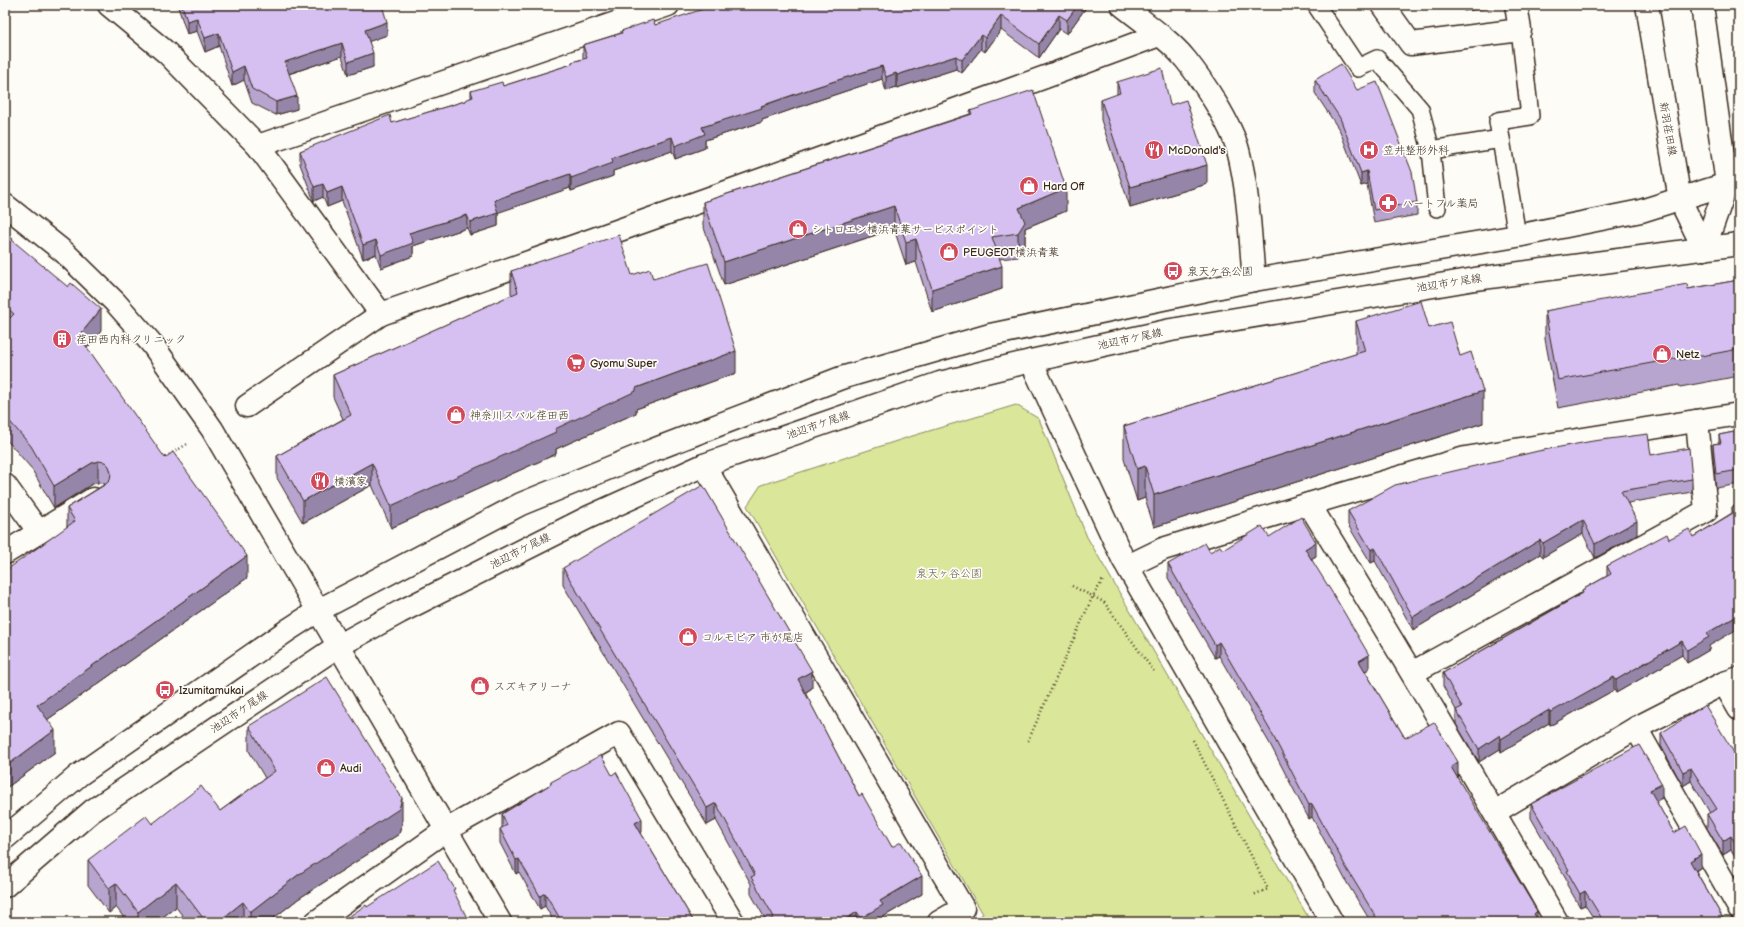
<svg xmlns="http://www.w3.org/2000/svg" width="1744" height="927" font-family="'Balsamiq Sans','Klee One',sans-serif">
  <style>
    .green { fill: #dae699; stroke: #8a885c }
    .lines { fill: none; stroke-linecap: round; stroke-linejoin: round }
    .lane-casing { stroke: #3b2a1e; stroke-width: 20 }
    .street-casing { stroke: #3b2a1e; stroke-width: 25 }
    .secondary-casing { stroke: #3b2a1e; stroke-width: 25 }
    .path { stroke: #3b2a1e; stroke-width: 2.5; stroke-dasharray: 1 3; stroke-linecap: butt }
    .lane { stroke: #fdfcf7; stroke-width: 17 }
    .street { stroke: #fdfcf7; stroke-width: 22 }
    .secondary { stroke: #fdfcf7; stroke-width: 22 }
    .wall { fill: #b7a5cf; stroke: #3b2a1e }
    .shaded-wall { fill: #9586a9; stroke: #3b2a1e }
    .building { fill: #d5c0f1; stroke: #3b2a1e }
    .labels { text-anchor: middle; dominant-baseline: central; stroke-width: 3.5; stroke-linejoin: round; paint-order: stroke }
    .street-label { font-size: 11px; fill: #3b2a1e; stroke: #fdfcf7 }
    .poi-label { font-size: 11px; fill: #3b2a1e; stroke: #fdfcf7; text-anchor: start }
    .park-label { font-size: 11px; fill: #63593d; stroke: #fdfcf7 }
  </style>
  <rect width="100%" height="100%" fill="#fdfcf7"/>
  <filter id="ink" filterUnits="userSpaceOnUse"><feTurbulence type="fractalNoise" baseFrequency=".025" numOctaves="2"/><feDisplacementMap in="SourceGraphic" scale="8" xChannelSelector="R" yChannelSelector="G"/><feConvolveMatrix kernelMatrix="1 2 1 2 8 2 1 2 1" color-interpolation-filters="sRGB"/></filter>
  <g filter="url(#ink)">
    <polygon class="green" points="1016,405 1039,419 1087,537 1311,922 970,922 983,914 747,506 761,485 909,437"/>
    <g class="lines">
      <defs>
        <g id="lane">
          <polyline points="1316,5 1358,68 1377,59 1420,109 1431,150 1437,208"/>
          <polyline points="1431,150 1501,139"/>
          <polyline points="1517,236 1498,121 1530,116 1520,30"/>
        </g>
        <g id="street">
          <polyline points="109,5 167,53 258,146 668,5"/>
          <path d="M1122 5C1143 22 1169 39 1186 60 1203 81 1231 124 1238 150 1249 192 1250 237 1254 280"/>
          <polyline points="1383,5 1411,44 1520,30 1516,5"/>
          <path d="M381 314C641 223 901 131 1159 35"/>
          <polyline points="1031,361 1123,559 1332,922"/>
          <polyline points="247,406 381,314 258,146"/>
          <polyline points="704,465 963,908 939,922"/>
          <polyline points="5,485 39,532"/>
          <path d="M1309 504C1394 642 1477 781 1557 922"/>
          <polyline points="5,553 93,499"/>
          <polyline points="1128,566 1163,549 1309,504 1465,458 1739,414"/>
          <polyline points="1412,673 1706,511 1697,421"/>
          <polyline points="1724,683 1739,709"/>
          <polyline points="1636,728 1739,908"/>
          <polyline points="1495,812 1636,728 1724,683 1739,678"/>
          <polyline points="316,922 446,830 619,733 733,922"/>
        </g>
        <g id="secondary">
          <polyline points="1647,5 1680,200 1704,249"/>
          <polyline points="1702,5 1727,184 1704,249"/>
          <polyline points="5,205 64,252 115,302 152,344 212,429 500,922"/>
          <polyline points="5,838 79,775 288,630 319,610 521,504 653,450 841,378 990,335 1254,280 1517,236 1641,211 1727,184 1739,183"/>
          <polyline points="5,886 92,811 338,646 400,612 589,517 704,465 940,383 1031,361 1171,330 1475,279 1739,244"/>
        </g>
      </defs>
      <use href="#lane" class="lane-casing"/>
      <use href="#street" class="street-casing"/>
      <use href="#secondary" class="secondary-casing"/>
      <g class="path">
        <polyline points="162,459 189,443"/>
        <polyline points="1072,586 1104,602 1155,673"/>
        <polyline points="1193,740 1268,889 1253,895"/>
        <polyline points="1028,741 1093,596 1103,580"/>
      </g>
      <use href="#lane" class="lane"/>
      <use href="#street" class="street"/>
      <use href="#secondary" class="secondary"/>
    </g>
    <g class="wall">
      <polygon points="178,5 382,5 387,35 369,41 373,67 348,75 342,56 289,74 297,109 276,115 252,103 244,80 232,86 219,46 205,52 197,31 187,34 178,7"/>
      <polygon points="1087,5 1087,6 1067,34 1059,29 1039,58 1001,30 985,52 981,49 962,73 956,69 897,88 896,87 886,91 882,79 816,101 762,120 762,122 705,140 705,148 675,159 672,151 613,171 613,176 571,191 570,188 498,212 498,226 470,235 467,228 413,246 413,256 381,268 376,254 363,259 342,201 327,207 323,197 314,201 300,164 300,151 465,101 471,98 471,91 503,86 572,64 572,62 583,59 583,45 621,33 621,31 655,25"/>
      <polygon points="1463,5 1496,5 1496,7 1464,11"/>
      <polygon points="1315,80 1417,202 1417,215 1374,223 1367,184 1361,186 1340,131 1315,93"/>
      <polygon points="1117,82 1170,105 1207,184 1130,207 1101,120 1101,100 1117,95"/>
      <polygon points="970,111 1066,211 1025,228 1025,245 1018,257 999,259 1002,289 932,312 916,262 906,265 894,229 724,285 703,225 703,202 970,114"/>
      <polygon points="5,233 101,331 87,348 247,578 47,720 55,752 5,789 67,527 67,508 105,484 98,483 92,484 54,508 31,468 5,438"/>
      <polygon points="511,271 632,275 653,279 736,373 636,409 636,413 556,449 556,454 391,528 372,485 303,523 277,478 277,456 343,419 333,397 333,375 512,295 511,293"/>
      <polygon points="1739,280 1739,376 1680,387 1679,385 1558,408 1545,339 1545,311 1688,289"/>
      <polygon points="1356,321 1429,328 1460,356 1483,423 1154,527 1145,498 1137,501 1124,459 1124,426 1356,354"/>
      <polygon points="1739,431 1739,484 1716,488 1713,458 1713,444 1719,443 1719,435"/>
      <polygon points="1651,455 1692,479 1692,492 1628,503 1637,535 1595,558 1583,534 1543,557 1540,554 1413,630 1375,561 1371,563 1348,525 1348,511"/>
      <polygon points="1739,504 1709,646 1709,650 1687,663 1682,655 1616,693 1614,690 1553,724 1550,725 1549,723 1501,752 1500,749 1479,762 1456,724 1456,710 1443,686 1443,673 1582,593 1582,590 1607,576 1607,566 1669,539 1693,537 1732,513 1732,507"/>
      <polygon points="1269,537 1316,556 1311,559 1369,669 1365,671 1405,738 1458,776 1457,777 1539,922 1371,922 1347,883 1312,817 1309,819 1270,744 1219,656 1215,658 1168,578 1168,564 1210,552 1223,550"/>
      <polygon points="563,568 812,688 805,693 859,796 922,894 883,917 883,922 767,922 751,894 751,884 716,820 707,825 563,585"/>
      <polygon points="249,726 402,823 399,834 298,899 269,922 187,922 176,907 156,922 127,922 116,907 109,913 88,885 88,860 152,824 220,811 265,778 249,751"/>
      <polygon points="1661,733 1739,761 1739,862 1731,850 1723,855 1707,828 1707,814 1710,813 1691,781 1683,786 1661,746"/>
      <polygon points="551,782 642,832 641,833 694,922 554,922 545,906 540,909 519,872 516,874 500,843 500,829 502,828 502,814 551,784"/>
      <polygon points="1662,798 1656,801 1674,833 1701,867 1696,871 1725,922 1596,922 1585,905 1580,907 1567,885 1567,880 1531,818 1531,804"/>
    </g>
    <g class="shaded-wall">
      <polygon points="1078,5 1087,5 1087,6 1067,34 1067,20"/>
      <polygon points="1059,15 1059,29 1039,58 1039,44"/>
      <polygon points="1001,16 1001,30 985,52 985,38"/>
      <polygon points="197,18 197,31 187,34 187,21"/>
      <polygon points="387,22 387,35 365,43 365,30"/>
      <polygon points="219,33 219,46 205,52 205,38"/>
      <polygon points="981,35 981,49 962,73 962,60"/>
      <polygon points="342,43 342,56 285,75 285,62"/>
      <polygon points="373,53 373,67 348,75 348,62"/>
      <polygon points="956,56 956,69 897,88 897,75"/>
      <polygon points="244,66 244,80 232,86 232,72"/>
      <polygon points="882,66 882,79 816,101 762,120 762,122 705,140 705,148 675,159 675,146 702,127 816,87"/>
      <polygon points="896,73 896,87 886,91 886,77"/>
      <polygon points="297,96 297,109 276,115 276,102"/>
      <polygon points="672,137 672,151 613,171 613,176 571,191 571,178 612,158"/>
      <polygon points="1207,165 1207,184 1130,207 1130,187"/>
      <polygon points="1367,171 1367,184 1361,186 1361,173"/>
      <polygon points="570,174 570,188 494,214 494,200"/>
      <polygon points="323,184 323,197 314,201 314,187"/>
      <polygon points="342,187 342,201 327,207 327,193"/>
      <polygon points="1066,188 1066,211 1025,228 1025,245 1018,257 1018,233 1019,208"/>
      <polygon points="894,206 894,229 724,285 724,262"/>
      <polygon points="498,213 498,226 470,235 470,222"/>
      <polygon points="467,215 467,228 413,246 413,256 381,268 381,255 409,233"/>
      <polygon points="916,239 916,262 906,265 906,242"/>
      <polygon points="376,240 376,254 363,259 363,245"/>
      <polygon points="1002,266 1002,289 932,312 932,289"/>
      <polygon points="101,309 101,331 79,358 79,336"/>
      <polygon points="736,351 736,373 636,409 636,413 556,449 556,454 391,528 391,506 636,388"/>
      <polygon points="1483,391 1483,423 1154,527 1154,495"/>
      <polygon points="98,461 98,483 92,484 54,508 54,486 92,463"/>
      <polygon points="372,463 372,485 303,523 303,501"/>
      <polygon points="1145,466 1145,498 1137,501 1137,469"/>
      <polygon points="1583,520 1583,534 1543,557 1543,543"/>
      <polygon points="1637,521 1637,535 1595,558 1595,544"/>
      <polygon points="1540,540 1540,554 1413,630 1413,617"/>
      <polygon points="1316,542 1316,556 1305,562 1305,549"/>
      <polygon points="1375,548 1375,561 1371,563 1371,550"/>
      <polygon points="247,556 247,578 37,727 37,705"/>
      <polygon points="1739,615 1739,628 1709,646 1709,650 1687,663 1687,650 1707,633"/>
      <polygon points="1682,641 1682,655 1616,693 1616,680"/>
      <polygon points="1219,642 1219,656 1215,658 1215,645"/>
      <polygon points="1369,655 1369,669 1359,674 1359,661"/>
      <polygon points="812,671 812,688 798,697 798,679"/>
      <polygon points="1614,677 1614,690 1553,724 1550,725 1550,712"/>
      <polygon points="1549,710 1549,723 1501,752 1501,739"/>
      <polygon points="55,730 55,752 5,789 5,767"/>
      <polygon points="1500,735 1500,749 1479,762 1479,749"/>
      <polygon points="1458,762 1458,776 1451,781 1451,767"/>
      <polygon points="1691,768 1691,781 1683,786 1683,772"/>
      <polygon points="1662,784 1662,798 1650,804 1650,790"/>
      <polygon points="402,798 402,823 399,834 298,899 269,922 250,922 250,912 298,875"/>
      <polygon points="716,803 716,820 707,825 707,808"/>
      <polygon points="1312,804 1312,817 1309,819 1309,805"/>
      <polygon points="642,819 642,832 635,836 635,823"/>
      <polygon points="1731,836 1731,850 1723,855 1723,841"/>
      <polygon points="1701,854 1701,867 1690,874 1690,861"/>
      <polygon points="519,859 519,872 516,874 516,860"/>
      <polygon points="922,876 922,894 883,917 883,922 861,922 861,918 880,901"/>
      <polygon points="176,882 176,907 156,922 138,922 138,912"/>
      <polygon points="116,883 116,907 109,913 109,888"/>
      <polygon points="1585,891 1585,905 1580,907 1580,894"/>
      <polygon points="545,893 545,906 540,909 540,896"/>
      <polygon points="243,902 243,922 218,922"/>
      <polygon points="1537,911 1537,922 1534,914"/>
      <polygon points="857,912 857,922 841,922"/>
    </g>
    <g class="building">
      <polygon points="182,5 382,5 387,22 365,30 373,53 348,62 342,43 285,62 297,96 276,102 252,89 244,66 232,72 219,33 205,38 197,18 187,21"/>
      <polygon points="715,5 1078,5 1067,20 1059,15 1039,44 1001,16 985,38 981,35 962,60 956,56 897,75 896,73 886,77 882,66 816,87 761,106 762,108 702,127 705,134 675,146 672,137 612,158 613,163 571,178 570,174 494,200 498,213 470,222 467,215 409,233 413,243 381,255 376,240 363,245 342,187 327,193 323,184 314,187 300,151 390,115 392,123 465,101 465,100 473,97 471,91 502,82 503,86 572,64 572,62 587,58 583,45 622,33 621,31 653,20 655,25"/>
      <polygon points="1341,64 1357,90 1377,82 1412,172 1417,202 1374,210 1367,171 1361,173 1340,118 1315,80"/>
      <polygon points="1162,68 1170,105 1186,100 1207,165 1130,187 1101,100 1120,93 1117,82"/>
      <polygon points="1033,90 1066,188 1019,208 1025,222 1018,233 992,237 1002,266 932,289 916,239 906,242 894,206 724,262 703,202 972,114 970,111"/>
      <polygon points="5,233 13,239 12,240 68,287 71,283 101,309 79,336 165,458 173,452 247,556 37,705 55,730 5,767 5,571 75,521 67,508 106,484 110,480 111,473 109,466 105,462 98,461 92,463 54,486 31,446 5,416 5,323 14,314 5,306"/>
      <polygon points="619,235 632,275 650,269 653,279 708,263 736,351 636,388 636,391 555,429 556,432 391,506 372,463 303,501 277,456 351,415 333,375 518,292 511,271"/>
      <polygon points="1739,280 1739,349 1680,360 1679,358 1558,380 1545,311 1687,284 1688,289"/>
      <polygon points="1421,301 1429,328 1450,322 1460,356 1471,352 1483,391 1154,495 1145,466 1137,469 1124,426 1365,351 1356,321"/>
      <polygon points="1739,431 1739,470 1716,474 1713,444 1721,443 1719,435"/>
      <polygon points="1648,434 1651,455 1689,448 1692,479 1621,491 1637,521 1595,544 1583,520 1543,543 1540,540 1413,617 1375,548 1371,550 1348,511 1395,485 1538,451 1593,441"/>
      <polygon points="703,485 812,671 798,679 859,796 862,794 892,847 901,842 922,876 880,901 883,905 861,918 857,912 841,922 771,922 770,920 774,917 751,877 755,875 716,803 707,808 563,568"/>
      <polygon points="1739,504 1739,615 1707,633 1709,637 1687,650 1682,641 1616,680 1614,677 1553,711 1550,712 1549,710 1501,739 1500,735 1479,749 1456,710 1462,707 1443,673 1583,593 1582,590 1611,574 1607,566 1667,534 1669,539 1689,529 1693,537 1733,513 1732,507"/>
      <polygon points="1301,517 1316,542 1305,549 1338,602 1369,655 1359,661 1405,738 1434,722 1458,762 1451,767 1537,911 1534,914 1539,922 1379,922 1347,869 1312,804 1309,805 1270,730 1219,642 1215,645 1168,564 1205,543 1210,552 1220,546 1223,550 1262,526 1269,537"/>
      <polygon points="327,677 402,798 399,809 298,875 250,912 243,902 218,922 206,922 176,882 138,912 116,883 109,888 88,860 146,816 152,824 201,786 220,811 275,771 249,726"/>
      <polygon points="1705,705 1739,761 1739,849 1731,836 1723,841 1707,814 1717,809 1691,768 1683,772 1661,733"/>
      <polygon points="1639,745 1662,784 1650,790 1674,833 1686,826 1701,854 1690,861 1725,922 1604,922 1585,891 1580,894 1567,871 1569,870 1531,804"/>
      <polygon points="601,755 612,775 616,772 642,819 635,823 685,907 694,922 562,922 545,893 540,896 519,859 516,860 500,829 507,825 502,814 551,784 551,782"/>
      <polygon points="438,861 455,889 453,890 469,922 341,922 366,905 367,907"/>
    </g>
  </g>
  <defs>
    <symbol id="restaurant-disc" viewBox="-11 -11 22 22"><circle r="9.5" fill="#d1495b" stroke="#fdfcf7"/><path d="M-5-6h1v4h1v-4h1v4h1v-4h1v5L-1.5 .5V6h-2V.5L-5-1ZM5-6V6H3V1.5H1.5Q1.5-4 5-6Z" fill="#fff"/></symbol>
    <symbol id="hospital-disc" viewBox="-11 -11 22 22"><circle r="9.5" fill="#d1495b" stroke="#fdfcf7"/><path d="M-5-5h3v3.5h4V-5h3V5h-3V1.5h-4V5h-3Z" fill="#fff"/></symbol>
    <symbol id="shop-disc" viewBox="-11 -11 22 22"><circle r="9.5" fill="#d1495b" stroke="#fdfcf7"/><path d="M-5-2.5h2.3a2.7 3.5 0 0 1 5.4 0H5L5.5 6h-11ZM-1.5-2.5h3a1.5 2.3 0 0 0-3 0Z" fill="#fff"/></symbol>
    <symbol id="pharmacy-disc" viewBox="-11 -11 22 22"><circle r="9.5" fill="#d1495b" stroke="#fdfcf7"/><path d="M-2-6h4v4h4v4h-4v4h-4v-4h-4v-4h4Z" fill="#fff"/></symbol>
    <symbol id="bus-disc" viewBox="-11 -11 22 22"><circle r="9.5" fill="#d1495b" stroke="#fdfcf7"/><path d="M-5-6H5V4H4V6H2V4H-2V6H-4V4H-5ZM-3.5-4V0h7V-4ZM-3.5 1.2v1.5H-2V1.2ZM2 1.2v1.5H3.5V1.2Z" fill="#fff"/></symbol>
    <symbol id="building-disc" viewBox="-11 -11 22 22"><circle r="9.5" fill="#d1495b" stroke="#fdfcf7"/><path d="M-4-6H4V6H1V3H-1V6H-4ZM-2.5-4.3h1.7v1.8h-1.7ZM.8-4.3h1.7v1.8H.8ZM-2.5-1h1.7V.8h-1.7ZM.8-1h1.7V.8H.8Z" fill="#fff"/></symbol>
    <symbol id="supermarket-disc" viewBox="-11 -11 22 22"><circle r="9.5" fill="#d1495b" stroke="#fdfcf7"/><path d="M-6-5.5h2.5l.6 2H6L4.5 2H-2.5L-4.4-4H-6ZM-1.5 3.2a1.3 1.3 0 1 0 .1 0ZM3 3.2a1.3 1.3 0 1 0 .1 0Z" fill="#fff"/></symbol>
  </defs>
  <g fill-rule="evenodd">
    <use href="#restaurant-disc" x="1143" y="139" width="22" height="22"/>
    <use href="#hospital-disc" x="1358" y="139" width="22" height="22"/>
    <use href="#shop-disc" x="1018" y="175" width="22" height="22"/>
    <use href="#pharmacy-disc" x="1377" y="192" width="22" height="22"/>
    <use href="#shop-disc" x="787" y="218" width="22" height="22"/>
    <use href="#shop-disc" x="938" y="241" width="22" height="22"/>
    <use href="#bus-disc" x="1162" y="260" width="22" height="22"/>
    <use href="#building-disc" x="51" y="328" width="22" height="22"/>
    <use href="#shop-disc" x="1651" y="343" width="22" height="22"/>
    <use href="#supermarket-disc" x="565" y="352" width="22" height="22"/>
    <use href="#shop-disc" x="445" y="404" width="22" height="22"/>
    <use href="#restaurant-disc" x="309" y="470" width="22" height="22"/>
    <use href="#shop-disc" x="677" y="626" width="22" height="22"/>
    <use href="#shop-disc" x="469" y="675" width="22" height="22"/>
    <use href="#bus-disc" x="154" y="679" width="22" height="22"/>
    <use href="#shop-disc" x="315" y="757" width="22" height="22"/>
  </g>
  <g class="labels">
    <g class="street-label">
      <text transform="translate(1668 129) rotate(80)">新羽荏田線</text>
      <text transform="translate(1449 283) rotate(-9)">池辺市ケ尾線</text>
      <text transform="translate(1130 339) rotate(-12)">池辺市ケ尾線</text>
      <text transform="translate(818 425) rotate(-19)">池辺市ケ尾線</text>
      <text transform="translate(520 551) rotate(-27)">池辺市ケ尾線</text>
      <text transform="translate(239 712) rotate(-34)">池辺市ケ尾線</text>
    </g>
    <g class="poi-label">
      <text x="1168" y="150">McDonald's</text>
      <text x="1383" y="150">笠井整形外科</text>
      <text x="1043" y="186">Hard Off</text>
      <text x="1402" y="203">ハートフル薬局</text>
      <text x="812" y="229">シトロエン横浜青葉サービスポイント</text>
      <text x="963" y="252">PEUGEOT横浜青葉</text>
      <text x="1187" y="271">泉天ケ谷公園</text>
      <text x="76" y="339">荏田西内科クリニック</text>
      <text x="1676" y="354">Netz</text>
      <text x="590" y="363">Gyomu Super</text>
      <text x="470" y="415">神奈川スバル荏田西</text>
      <text x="334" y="481">横濱家</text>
      <text x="702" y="637">コルモピア 市が尾店</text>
      <text x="494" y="686">スズキアリーナ</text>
      <text x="179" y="690">Izumitamukai</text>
      <text x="340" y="768">Audi</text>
    </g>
    <g class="park-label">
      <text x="949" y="573">泉天ヶ谷公園</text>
    </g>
  </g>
  <rect width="1744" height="927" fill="none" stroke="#fdfcf7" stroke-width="20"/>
  <rect x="10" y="10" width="1724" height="907" fill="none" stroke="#3b2a1e" stroke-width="1.5" filter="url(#ink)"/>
</svg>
